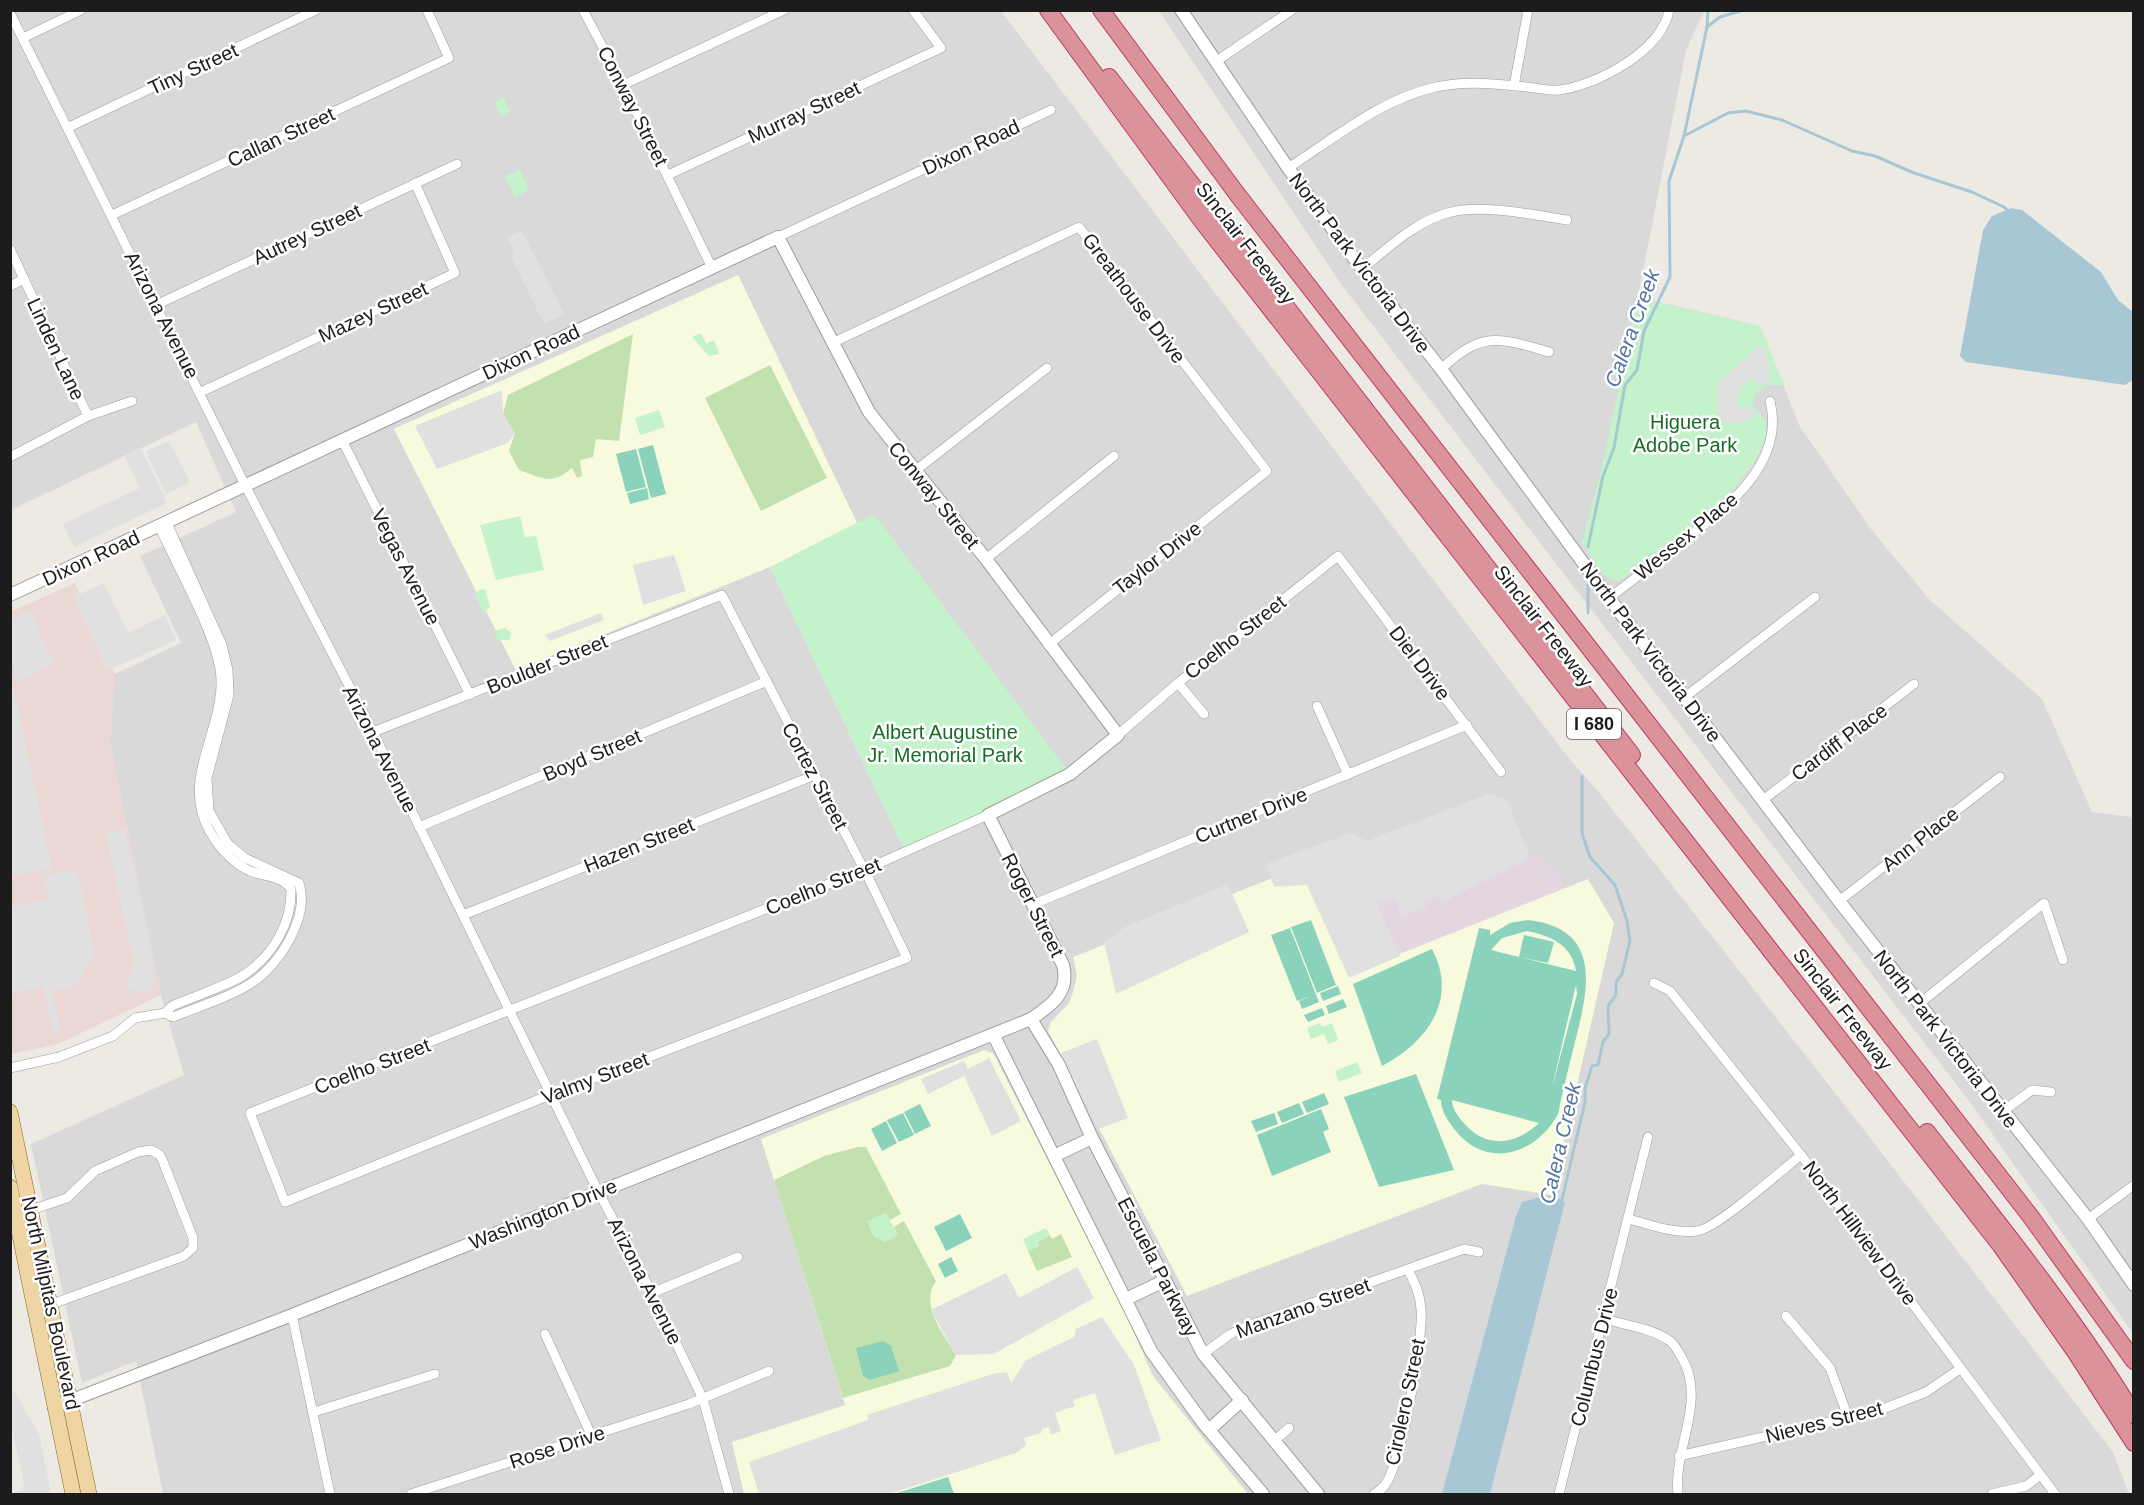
<svg xmlns="http://www.w3.org/2000/svg" width="2144" height="1505" font-family="Arial,sans-serif">
  <style>
    .residential { fill: #dad9d9; fill-rule: evenodd }
    .commercial { fill: #ebd7d4 }
    .industrial { fill: #e4d6e1 }
    .education { fill: #f8fade }
    .grass { fill: #c3e1ae }
    .park { fill: #c4f2cb }
    .pitch { fill: #8ad2bc; fill-rule: evenodd }
    .parking { fill: #e0e0e0 }
    .water { fill: #a8c7d5 }
    .lines { fill: none; stroke-linecap: round; stroke-linejoin: round }
    .stream { stroke: #a8c7d5; stroke-width: 3 }
    .minor-casing { stroke: #9d9d9d; stroke-width: 10 }
    .tertiary-casing { stroke: #9d9d9d; stroke-width: 14 }
    .primary-casing { stroke: #826612; stroke-width: 16 }
    .motorway-casing { stroke: #c1395d; stroke-width: 18 }
    .minor { stroke: #fff; stroke-width: 9 }
    .tertiary { stroke: #fff; stroke-width: 12 }
    .primary { stroke: #f0d5a4; stroke-width: 15 }
    .motorway { stroke: #db939b; stroke-width: 16 }
    .labels { text-anchor: middle; dominant-baseline: central; stroke-width: 5; stroke-linejoin: round; paint-order: stroke }
    .shield { fill: #fff; stroke: #606060; stroke-width: 1.5 }
    .shield-label { font-size: 18px; font-weight: bold; fill: #1c1c1c }
    .street-label { font-size: 20px; fill: #1c1c1c; stroke: #fff }
    .park-label { font-size: 20px; fill: #186c26; stroke: #fff }
    .water-label { font-size: 21px; font-style: italic; fill: #55749f; stroke: #fff }
  </style>
  <rect width="100%" height="100%" fill="#eceae3"/>
  <g class="residential">
    <path d="M11 11H1001L1567 756 1602 796 1857 1121 2113 1452 2129 1494H163L136 1361 82 1383 31 1144 184 1075 161 995 110 742 115 674 181 643 140 556 236 512 196 422 11 510ZM738 275 857 523 874 515 906 853 770 567 394 429Z"/>
    <polygon points="1159,11 1704,11 1686,50 1638,297 1760,326 1799,425 1870,528 1930,600 2042,699 2092,812 2131,817 2133,823 2133,1333 1969,1101 1341,284"/>
  </g>
  <polygon class="commercial" points="75,583 115,674 110,742 161,995 56,1045 11,1054 10,612"/>
  <polygon class="industrial" points="1489,794 1507,800 1530,858 1538,857 1549,866 1559,876 1564,889 1349,978 1266,864 1350,833 1367,841"/>
  <g class="education">
    <polygon points="738,275 857,523 770,567 516,670 394,429"/>
    <polygon points="1303,866 1349,974 1588,879 1614,923 1552,1195 1482,1184 1187,1296 1048,1031 1051,1022 1069,1003 1073,992 1077,976 1073,957"/>
    <polygon points="984,1050 993,1053 1123,1308 1153,1376 1248,1494 744,1494 732,1442 845,1405 761,1139"/>
  </g>
  <g class="grass">
    <path d="M633 334 619 441 596 439 593 457 580 460 582 476 577 478 572 468C551 486 543 478 519 470L509 451 515 433 503 414 508 395Z"/>
    <polygon points="770,365 827,478 761,511 705,398"/>
    <path d="M858 1147H866L901 1214 890 1220 886 1213 867 1222 898 1235 894 1227 904 1221 936 1281C919 1305 944 1334 956 1355L950 1366 843 1398 774 1180 824 1156Z"/>
    <polygon points="1061,1234 1072,1257 1037,1271 1028,1251 1038,1246 1037,1242 1050,1235 1052,1239"/>
  </g>
  <g class="park">
    <polygon points="504,98 510,112 500,116 494,102"/>
    <polygon points="520,170 529,190 515,197 505,176"/>
    <path d="M1638 298 1760 326 1784 385H1765L1754 395 1753 406C1756 413 1766 417 1766 425 1769 450 1737 485 1721 502L1621 580C1603 584 1591 555 1582 543L1602 467Z"/>
    <polygon points="701,333 706,344 714,340 719,354 709,356 692,337"/>
    <polygon points="659,410 665,427 640,435 635,418"/>
    <polygon points="874,514 1070,774 906,853 770,567"/>
    <polygon points="520,516 525,537 536,536 544,570 496,580 480,525"/>
    <polygon points="485,589 490,607 484,613 475,595 479,590"/>
    <polygon points="504,628 511,632 510,640 498,640 494,631"/>
    <polygon points="1320,1023 1322,1027 1332,1023 1338,1040 1328,1044 1324,1034 1311,1039 1307,1028"/>
    <polygon points="1357,1062 1362,1073 1339,1082 1335,1071"/>
    <polygon points="886,1213 898,1235 885,1242 874,1237 867,1222"/>
    <polygon points="1046,1228 1050,1235 1038,1242 1039,1246 1028,1251 1023,1239"/>
  </g>
  <g class="pitch">
    <polygon points="653,445 666,494 651,498 638,449"/>
    <polygon points="636,449 646,487 626,492 616,454"/>
    <polygon points="647,488 649,499 630,504 627,493"/>
    <polygon points="1311,920 1336,985 1317,993 1291,927"/>
    <path d="M1528 920C1604 929 1588 990 1575 1042 1569 1066 1563 1090 1558 1114 1536 1155 1486 1170 1455 1130 1448 1121 1441 1111 1441 1100L1437 1099 1479 928 1490 930V935L1510 923ZM1527 931C1551 936 1572 945 1576 971L1519 957 1548 963 1554 942 1524 935 1519 957 1491 950 1502 938ZM1576 985 1577 994 1553 1084V1083ZM1452 1100 1539 1123C1514 1146 1485 1149 1462 1121 1457 1115 1452 1108 1452 1100Z"/>
    <polygon points="1290,928 1319,1002 1302,1009 1299,1001 1312,996 1297,1001 1271,935"/>
    <path d="M1432 949C1459 1000 1426 1043 1382 1066L1353 984Z"/>
    <polygon points="1338,986 1341,994 1323,1001 1320,993"/>
    <polygon points="1343,999 1347,1007 1329,1014 1326,1006"/>
    <polygon points="1322,1008 1325,1015 1308,1022 1304,1015"/>
    <polygon points="1416,1074 1454,1170 1379,1187 1344,1097"/>
    <polygon points="1324,1093 1329,1104 1307,1113 1302,1102"/>
    <polygon points="1299,1103 1304,1114 1282,1123 1277,1112"/>
    <polygon points="920,1104 931,1126 915,1134 904,1112"/>
    <polygon points="1321,1109 1329,1129 1323,1132 1331,1152 1272,1176 1257,1135"/>
    <polygon points="903,1113 914,1135 899,1142 887,1120"/>
    <polygon points="1274,1113 1278,1124 1256,1132 1251,1121"/>
    <polygon points="886,1121 897,1143 882,1151 871,1129"/>
    <polygon points="960,1214 972,1238 946,1251 934,1227"/>
    <polygon points="951,1257 958,1271 945,1278 938,1264"/>
    <polygon points="883,1341 891,1346 899,1371 870,1380 863,1376 856,1348"/>
    <polygon points="948,1477 954,1494 894,1494"/>
  </g>
  <g class="parking">
    <polygon points="522,231 564,314 544,324 511,257 515,255 507,236"/>
    <polygon points="1765,347 1771,382 1759,385 1756,380 1748,380 1741,387 1736,402 1740,409 1751,407 1756,416 1738,424 1722,421 1717,412 1717,383 1757,348"/>
    <polygon points="502,390 503,414 515,433 508,443 437,469 415,426"/>
    <polygon points="169,441 190,482 166,494 146,451"/>
    <polygon points="141,449 167,503 74,547 63,524 140,488 125,457"/>
    <polygon points="674,555 686,591 643,605 633,565"/>
    <polygon points="104,583 128,633 165,615 176,640 107,671 73,597"/>
    <polygon points="30,611 55,664 16,683 11,655 11,619"/>
    <polygon points="601,613 604,620 550,641 545,635"/>
    <polygon points="10,671 52,868 11,876 10,876"/>
    <polygon points="1489,794 1507,800 1530,858 1441,903 1438,897 1424,902 1427,907 1401,916 1394,897 1376,902 1400,956 1349,978 1307,885 1274,887 1266,864 1350,833 1367,841"/>
    <polygon points="125,829 155,967 152,993 126,990 133,961 106,833"/>
    <polygon points="77,869 95,955 75,987 52,992 61,1032 53,1034 43,987 11,994 11,907 49,899 45,876"/>
    <polygon points="1228,884 1249,932 1116,994 1104,942 1125,927"/>
    <polygon points="1097,1039 1128,1118 1098,1129 1061,1053"/>
    <polygon points="989,1058 1021,1121 992,1136 964,1076 928,1094 921,1079 964,1061 968,1069"/>
    <polygon points="1077,1267 1094,1298 994,1354 956,1355 931,1310 1006,1273 1019,1298"/>
    <polygon points="1102,1317 1134,1365 1161,1440 1115,1455 1095,1393 1073,1400 1075,1406 1055,1413 1061,1431 1051,1435 1049,1427 1042,1429 1041,1433 1024,1438 1026,1445 1016,1453 889,1494 759,1494 749,1462 868,1420 867,1415 992,1374 1007,1372 1011,1383 1026,1360 1074,1337 1076,1329"/>
    <polygon points="14,1391 39,1434 51,1494 11,1494 22,1490 24,1484 11,1424 11,1392"/>
  </g>
  <g class="water">
    <polygon points="2011,208 2022,210 2101,272 2118,300 2133,312 2133,380 2125,385 1966,362 1960,356 1983,230 1992,216"/>
    <polygon points="1543,1196 1557,1197 1565,1202 1490,1494 1442,1494 1516,1216 1522,1202"/>
  </g>
  <g class="lines">
    <g class="stream">
      <polyline points="1707,27 1720,17 1744,10"/>
      <polyline points="1684,136 1728,113 1746,111 1782,120 1852,151 1875,156 1914,173 1972,192 2004,207 2010,213"/>
      <polyline points="1588,547 1603,476 1614,448 1625,385 1637,370 1644,331 1670,277 1669,181 1684,136 1707,27 1708,10"/>
      <polyline points="1588,585 1588,613"/>
      <polyline points="1561,1204 1585,1102 1585,1088 1592,1066 1598,1065 1603,1042 1609,1034 1608,1006 1616,995 1616,982 1622,974 1630,941 1627,921 1615,885 1590,857 1582,833 1582,776"/>
    </g>
    <defs>
      <g id="minor">
        <polyline points="583,10 623,85 712,268"/>
        <polyline points="10,13 245,485 373,732 598,1191 652,1293 703,1399 729,1494"/>
        <polyline points="23,38 81,10"/>
        <polyline points="1215,62 1292,10"/>
        <polyline points="623,85 784,10"/>
        <polyline points="1514,86 1528,10"/>
        <polyline points="69,127 316,10"/>
        <path d="M1288 168C1332 140 1380 100 1432 88 1464 80 1495 84 1527 87 1537 88 1549 91 1559 90 1596 86 1663 50 1669 10"/>
        <polyline points="668,175 941,48 913,10"/>
        <polyline points="112,215 449,58 427,10"/>
        <polyline points="778,237 1051,110"/>
        <polyline points="10,249 88,416"/>
        <path d="M1362 269C1389 247 1417 220 1451 212 1482 204 1535 215 1567 220"/>
        <polyline points="10,286 24,279"/>
        <polyline points="156,305 457,164"/>
        <polyline points="832,343 1079,227 1267,471 1048,645"/>
        <path d="M1441 369C1482 331 1498 337 1549 352"/>
        <polyline points="201,392 455,273 415,183"/>
        <polyline points="342,440 470,695"/>
        <polyline points="10,457 88,416 132,401"/>
        <polyline points="915,471 1047,368"/>
        <path d="M159 526C177 566 213 628 220 669 229 725 179 775 209 830 219 848 231 862 250 871 264 877 281 875 291 889 292 922 274 953 248 972 231 985 192 997 172 1006L165 1013"/>
        <polyline points="986,559 1114,456"/>
        <path d="M1609 598C1633 580 1656 562 1679 544 1724 510 1786 465 1770 401"/>
        <polyline points="1178,683 1204,714"/>
        <polyline points="1685,697 1815,597"/>
        <polyline points="1317,706 1348,775"/>
        <polyline points="373,732 722,595 857,856 868,877 907,958 550,1095 285,1202 250,1113 864,870 988,815"/>
        <polyline points="1118,735 1178,683 1338,556 1501,772"/>
        <polyline points="1763,800 1914,684"/>
        <polyline points="419,827 765,682"/>
        <polyline points="1839,901 2000,777"/>
        <polyline points="1034,904 1467,725"/>
        <polyline points="463,915 815,775"/>
        <polyline points="1654,983 1670,991 1801,1155 2055,1494"/>
        <polyline points="1919,1004 2044,903 2063,960"/>
        <path d="M10 1068 59 1057 113 1036 135 1018 165 1013 173 1017C197 1007 231 997 253 982 280 964 310 916 299 883L245 858 228 844 209 811 207 778 229 695 228 670 222 645 167 523"/>
        <polyline points="2002,1112 2032,1090 2051,1092"/>
        <polyline points="28,1211 67,1198 95,1171 138,1152 151,1150 160,1155 164,1164 193,1238 193,1248 184,1256 52,1304"/>
        <path d="M1629 1219C1651 1225 1674 1234 1697 1231 1716 1229 1782 1170 1801 1155"/>
        <polyline points="2088,1219 2134,1185"/>
        <polyline points="652,1293 738,1257"/>
        <polyline points="292,1315 330,1494"/>
        <polyline points="1786,1316 1830,1368 1848,1417"/>
        <path d="M1604 1319C1626 1325 1651 1328 1670 1341 1674 1344 1678 1351 1681 1356 1708 1400 1673 1447 1678 1494"/>
        <polyline points="545,1334 592,1437"/>
        <polyline points="1203,1354 1229,1335 1245,1327 1464,1249 1479,1252"/>
        <polyline points="314,1412 435,1374"/>
        <polyline points="1274,1441 1289,1428"/>
        <polyline points="1679,1456 1878,1411 1926,1392 1960,1369"/>
        <polyline points="411,1494 689,1404 769,1371"/>
        <path d="M1374 1494C1377 1492 1382 1489 1385 1485 1401 1464 1424 1337 1421 1309 1420 1294 1415 1283 1408 1270"/>
        <polyline points="1559,1494 1648,1137"/>
        <polyline points="1992,1494 2026,1486 2039,1476"/>
      </g>
      <g id="tertiary">
        <polyline points="1181,10 1288,168 1362,269 1441,369 1609,598 1839,901 2088,1219 2134,1285"/>
        <path d="M10 595 778 237 869 412 986 559 1118 735 1070 774 988 815 1063 965C1070 992 1052 1005 1031 1019L292 1315 54 1407"/>
        <polyline points="1031,1019 1059,1065 1092,1138 1203,1354 1318,1494"/>
        <polyline points="993,1034 1151,1351 1203,1423 1263,1494"/>
        <polyline points="1054,1156 1092,1138"/>
        <polyline points="1126,1299 1164,1281"/>
        <polyline points="1209,1430 1242,1400"/>
      </g>
      <g id="primary">
        <polyline points="10,1112 89,1494"/>
        <polyline points="10,1187 73,1494"/>
      </g>
      <g id="motorway">
        <polyline points="1048,10 1202,221 2001,1246 2076,1353 2134,1443"/>
        <polyline points="1101,10 1237,194 2031,1217 2134,1361"/>
        <polyline points="1109,77 1632,755"/>
        <path d="M1927 1132C1999 1224 2073 1315 2134 1415"/>
      </g>
    </defs>
    <use href="#minor" class="minor-casing"/>
    <use href="#tertiary" class="tertiary-casing"/>
    <use href="#primary" class="primary-casing"/>
    <use href="#motorway" class="motorway-casing"/>
    <use href="#minor" class="minor"/>
    <use href="#tertiary" class="tertiary"/>
    <use href="#primary" class="primary"/>
    <use href="#motorway" class="motorway"/>
  </g>
  <g class="labels">
    <rect class="shield" x="1567" y="709" width="54" height="30" rx="4.5"/>
    <g class="shield-label">
      <text x="1594" y="724">I 680</text>
    </g>
    <g class="street-label">
      <text transform="translate(193 69) rotate(-25)">Tiny Street</text>
      <text transform="translate(633 106) rotate(63)">Conway Street</text>
      <text transform="translate(804 112) rotate(-25)">Murray Street</text>
      <text transform="translate(281 137) rotate(-25)">Callan Street</text>
      <text transform="translate(971 147) rotate(-25)">Dixon Road</text>
      <text transform="translate(307 234) rotate(-25)">Autrey Street</text>
      <text transform="translate(1246 243) rotate(52)">Sinclair Freeway</text>
      <text transform="translate(1360 263) rotate(53)">North Park Victoria Drive</text>
      <text transform="translate(1134 298) rotate(53)">Greathouse Drive</text>
      <text transform="translate(373 312) rotate(-25)">Mazey Street</text>
      <text transform="translate(162 315) rotate(63)">Arizona Avenue</text>
      <text transform="translate(56 349) rotate(65)">Linden Lane</text>
      <text transform="translate(531 352) rotate(-25)">Dixon Road</text>
      <text transform="translate(934 495) rotate(51)">Conway Street</text>
      <text transform="translate(1686 536) rotate(-39)">Wessex Place</text>
      <text transform="translate(91 558) rotate(-25)">Dixon Road</text>
      <text transform="translate(1157 558) rotate(-38)">Taylor Drive</text>
      <text transform="translate(406 567) rotate(63)">Vegas Avenue</text>
      <text transform="translate(1544 626) rotate(52)">Sinclair Freeway</text>
      <text transform="translate(1235 637) rotate(-38)">Coelho Street</text>
      <text transform="translate(1651 652) rotate(53)">North Park Victoria Drive</text>
      <text transform="translate(1420 663) rotate(53)">Diel Drive</text>
      <text transform="translate(547 664) rotate(-22)">Boulder Street</text>
      <text transform="translate(1839 742) rotate(-37)">Cardiff Place</text>
      <text transform="translate(380 749) rotate(63)">Arizona Avenue</text>
      <text transform="translate(592 755) rotate(-23)">Boyd Street</text>
      <text transform="translate(815 776) rotate(62)">Cortez Street</text>
      <text transform="translate(1251 815) rotate(-22)">Curtner Drive</text>
      <text transform="translate(1920 839) rotate(-38)">Ann Place</text>
      <text transform="translate(639 845) rotate(-22)">Hazen Street</text>
      <text transform="translate(823 886) rotate(-22)">Coelho Street</text>
      <text transform="translate(1033 905) rotate(63)">Roger Street</text>
      <text transform="translate(1843 1009) rotate(52)">Sinclair Freeway</text>
      <text transform="translate(1946 1039) rotate(52)">North Park Victoria Drive</text>
      <text transform="translate(372 1066) rotate(-21)">Coelho Street</text>
      <text transform="translate(595 1078) rotate(-21)">Valmy Street</text>
      <text transform="translate(543 1214) rotate(-22)">Washington Drive</text>
      <text transform="translate(1860 1233) rotate(53)">North Hillview Drive</text>
      <text transform="translate(1158 1267) rotate(63)">Escuela Parkway</text>
      <text transform="translate(645 1281) rotate(63)">Arizona Avenue</text>
      <text transform="translate(51 1303) rotate(78)">North Milpitas Boulevard</text>
      <text transform="translate(1303 1308) rotate(-20)">Manzano Street</text>
      <text transform="translate(1594 1357) rotate(-76)">Columbus Drive</text>
      <text transform="translate(1405 1402) rotate(-78)">Cirolero Street</text>
      <text transform="translate(1824 1422) rotate(-14)">Nieves Street</text>
      <text transform="translate(557 1447) rotate(-18)">Rose Drive</text>
    </g>
    <g class="park-label">
      <text x="1685" y="422">Higuera<tspan x="1685" dy="23">Adobe Park</tspan></text>
      <text x="945" y="732">Albert Augustine<tspan x="945" dy="23">Jr. Memorial Park</tspan></text>
    </g>
    <g class="water-label">
      <text transform="translate(1632 328) rotate(-70)">Calera Creek</text>
      <text transform="translate(1560 1143) rotate(-77)">Calera Creek</text>
    </g>
  </g>
  <rect width="2144" height="1505" fill="none" stroke="#1c1c1c" stroke-width="24"/>
</svg>
